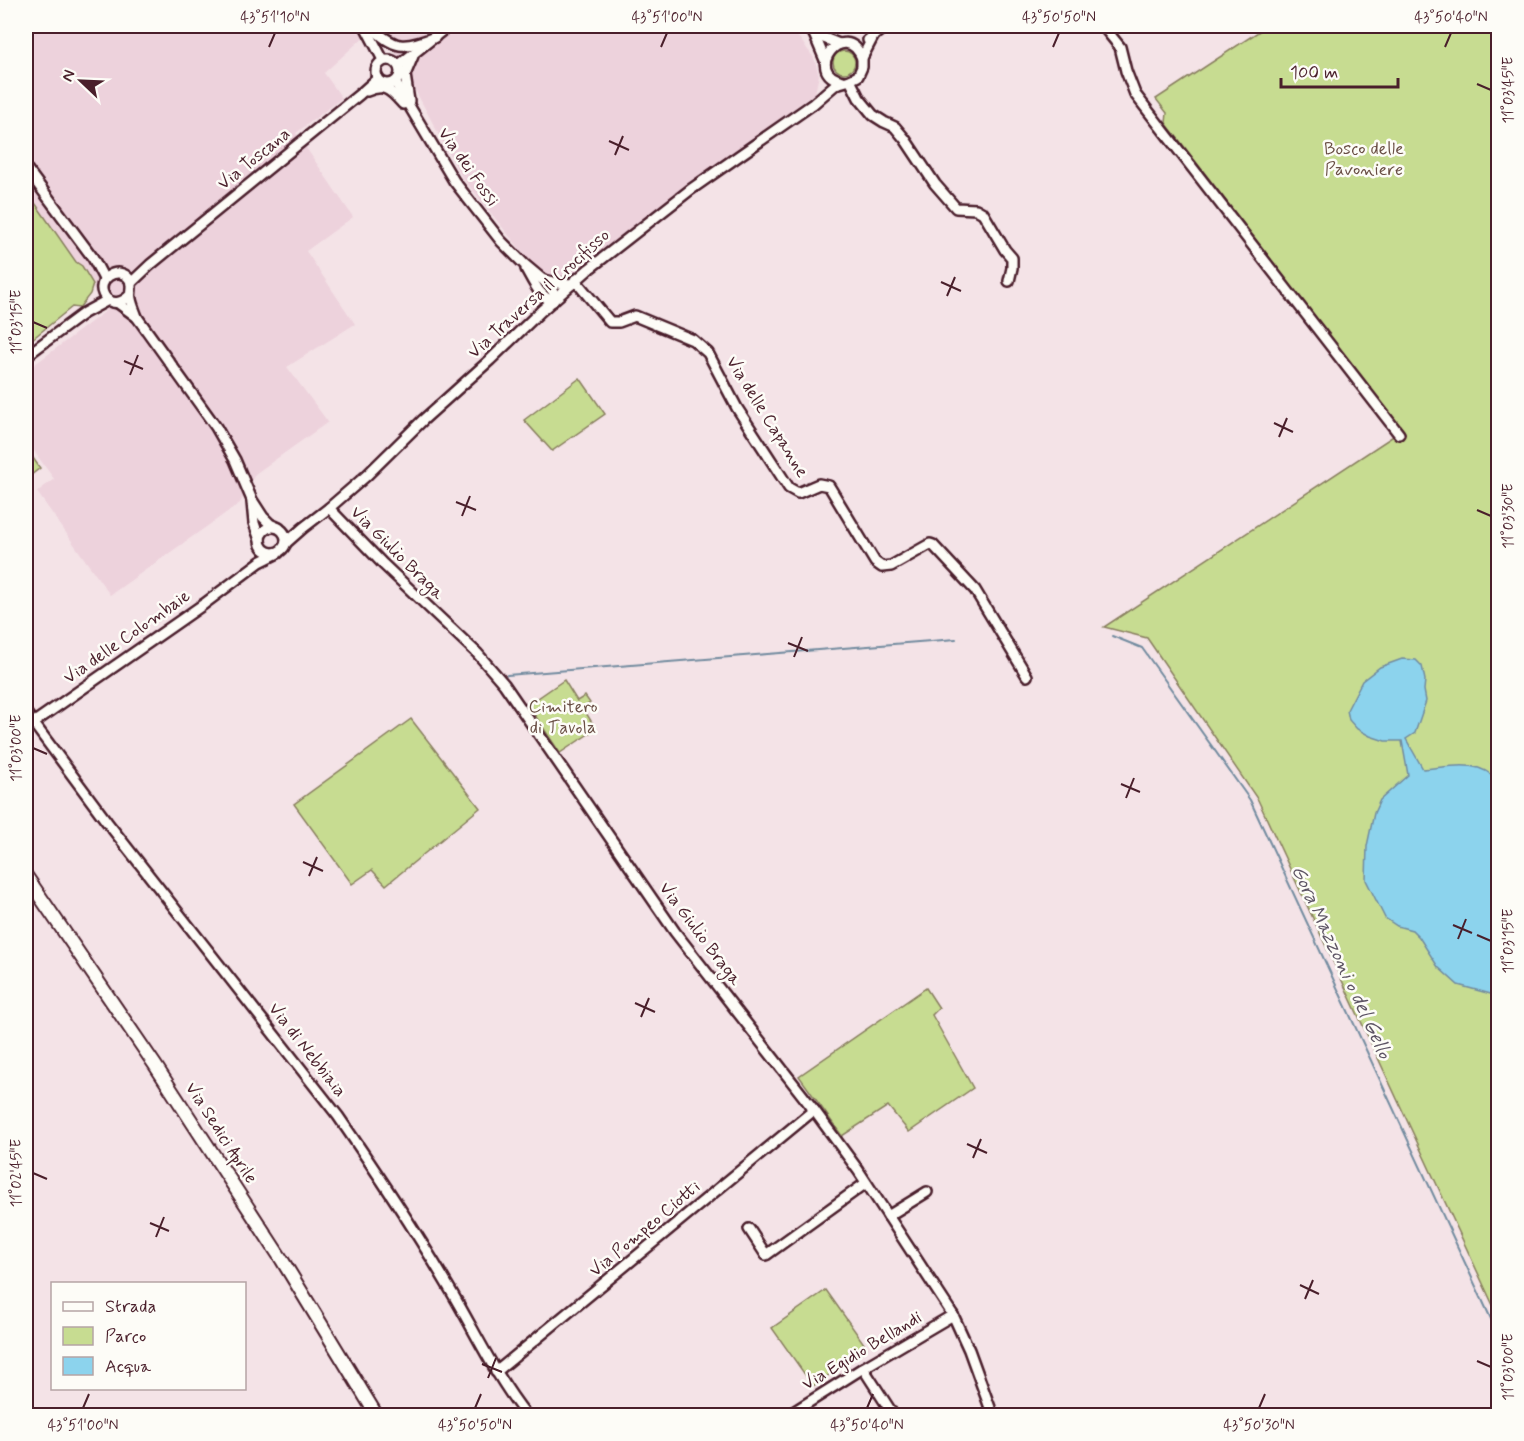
<svg xmlns="http://www.w3.org/2000/svg" width="1524" height="1441" font-family="Mynerve,sans-serif">
  <style>
    .built { fill: #edd2dc }
    .green { fill: #c7dc91; stroke: #887e5e; stroke-width: 1.5 }
    .water { fill: #8cd3ed; stroke: #728b9f; stroke-width: 1.5 }
    .lines { fill: none; stroke-linecap: round; stroke-linejoin: round }
    .stream { stroke: #728b9f; stroke-width: 2 }
    .minor-casing { stroke: #4a1f2b; stroke-width: 14 }
    .major-casing { stroke: #4a1f2b; stroke-width: 16 }
    .minor { stroke: #fdfcf7; stroke-width: 9 }
    .major { stroke: #fdfcf7; stroke-width: 12 }
    .ticks { fill: none; stroke: #4a1f2b; stroke-width: 2 }
    .labels { text-anchor: middle; dominant-baseline: central; stroke-width: 5; stroke-linejoin: round; paint-order: stroke }
    .park-label { font-size: 18px; fill: #694e44; stroke: #fdfcf7 }
    .street-label { font-size: 18px; fill: #4a1f2b; stroke: #fdfcf7 }
    .water-label { font-size: 20px; font-style: italic; fill: #5e5565; stroke: #fdfcf7 }
    .neatline { fill: none; stroke: #4a1f2b; stroke-width: 2 }
    .ticks-label { font-size: 15px; text-anchor: middle; fill: #4a1f2b }
  </style>
  <rect width="100%" height="100%" fill="#f4e3e7"/>
  <filter id="ink" filterUnits="userSpaceOnUse"><feTurbulence type="fractalNoise" baseFrequency=".0167" numOctaves="2"/><feDisplacementMap in="SourceGraphic" scale="12" xChannelSelector="R" yChannelSelector="G"/><feConvolveMatrix kernelMatrix="1 2 1 2 8 2 1 2 1" color-interpolation-filters="sRGB"/></filter>
  <g filter="url(#ink)">
    <g class="built">
      <polygon points="26,26 376,26 324,73 342,98 296,133 353,217 306,251 355,324 287,367 328,422 255,474 240,503 110,595 37,492 54,479 26,440 26,371 107,310 26,190"/>
      <polygon points="381,26 790,26 814,58 819,75 815,93 690,185 567,280 547,278 540,274 461,176"/>
    </g>
    <g class="green">
      <polygon points="1267,26 1498,26 1498,1316 1258,800 1147,638 1104,627 1398,433 1307,306 1166,123 1167,113 1156,99"/>
      <circle cx="844" cy="62" r="11"/>
      <polygon points="26,190 76,262 82,266 93,284 90,294 79,308 72,307 26,344"/>
      <polygon points="580,378 605,414 552,451 524,420"/>
      <polygon points="26,448 40,468 26,479"/>
      <polygon points="564,680 577,701 585,696 590,703 583,708 596,729 560,753 528,705"/>
      <polygon points="411,719 480,808 386,885 372,870 352,884 294,804"/>
      <polygon points="926,988 939,1008 932,1015 973,1088 909,1132 888,1106 842,1136 799,1076"/>
      <polygon points="826,1290 867,1348 813,1386 772,1328"/>
    </g>
    <path class="water" d="M1402 659 1416 660 1422 666 1425 680 1424 690 1426 701 1415 733 1406 739 1423 769C1450 767 1479 758 1498 781V996L1458 985 1438 967 1419 937 1412 930 1397 926 1385 918 1366 880 1367 846 1374 813 1380 800 1408 775 1402 741H1385L1370 736 1357 729 1349 720 1347 710 1362 681 1380 667Z"/>
    <g class="lines">
      <g class="stream">
        <polyline points="1112,636 1142,648 1250,800 1498,1334"/>
        <polyline points="507,675 956,639"/>
      </g>
      <defs>
        <g id="minor">
          <polyline points="365,26 383,60"/>
          <path d="M370 26C395 49 403 50 435 37"/>
          <polyline points="808,26 814,34 825,60"/>
          <polyline points="1103,26 1120,47 1126,71 1135,94 1399,434"/>
          <polyline points="814,34 839,44"/>
          <polyline points="868,40 886,26"/>
          <circle cx="388" cy="72" r="12"/>
          <polyline points="399,65 448,26"/>
          <polyline points="850,80 859,98 873,115 884,122 895,127 905,139 935,184 956,208 976,209 983,213 1005,250 1012,258 1012,268 1009,281"/>
          <path d="M843 81C801 73 845 17 862 58"/>
          <polyline points="395,82 454,181 501,241 524,264 549,285 554,293 553,301"/>
          <path d="M367 91C386 83 391 91 403 104"/>
          <polyline points="409,101 405,75 413,56"/>
          <polyline points="26,168 93,258 104,279"/>
          <path d="M526 269C533 281 539 297 553 301"/>
          <polyline points="544,280 557,283 572,284"/>
          <polyline points="575,280 610,322 619,322 635,316 693,340 708,353 737,408 789,488 798,493 819,484 829,486 875,562 882,567 891,566 930,544 933,545 975,590 1027,676"/>
          <polyline points="131,283 150,265 360,94 378,78"/>
          <path d="M130 295C123 303 112 306 105 297 93 280 119 263 130 280 133 287 129 293 131 299 132 305 135 311 137 317"/>
          <polyline points="118,303 137,317 216,427 235,460 252,500 263,517 270,524 279,528"/>
          <polyline points="26,356 84,313 108,300"/>
          <polyline points="252,502 254,523 260,540"/>
          <polyline points="329,508 383,564 477,653 504,684 675,932 814,1110 858,1170 953,1315 969,1350 993,1416"/>
          <circle cx="273" cy="540" r="13"/>
          <polyline points="286,543 303,528 329,508 366,476 423,420 490,360 541,311 589,269 690,190 813,104 836,84 850,80 858,76 862,67 862,58 873,37"/>
          <path d="M26 713 107 822 338 1116C376 1171 414 1228 448 1286 474 1329 495 1376 527 1416"/>
          <polyline points="26,728 204,604 260,562 278,553"/>
          <polyline points="888,1216 927,1192"/>
          <polyline points="749,1229 766,1255 866,1183"/>
          <polyline points="863,1368 894,1416"/>
          <polyline points="496,1372 814,1110"/>
          <polyline points="787,1416 863,1368 953,1315"/>
        </g>
        <polyline id="major" points="26,876 155,1065 282,1260 377,1416"/>
      </defs>
      <use href="#minor" class="minor-casing"/>
      <use href="#major" class="major-casing"/>
      <use href="#minor" class="minor"/>
      <use href="#major" class="major"/>
    </g>
  </g>
  <path class="ticks" d="M269 47 275 33M661 47 667 33M1053 47 1059 33M1445 47 1451 33M1477 84 1491 90M609 141 629 150M615 155 623 136M941 282 961 291M947 296 955 277M33 322 47 328M124 361 143 369M130 375 138 355M1274 423 1293 432M1279 437 1287 418M456 502 476 510M1477 510 1491 516M462 516 470 496M788 643 808 651M794 657 802 637M33 748 47 754M1121 784 1140 792M1126 798 1134 778M303 862 323 871M309 876 317 857M1453 925 1472 933M1477 935 1491 941M1458 939 1466 919M635 1003 655 1012M641 1017 649 998M967 1144 987 1153M973 1158 981 1139M33 1173 47 1179M150 1223 169 1231M156 1237 164 1217M1300 1285 1319 1294M1305 1299 1313 1280M1477 1361 1491 1367M482 1364 502 1372M488 1378 496 1358M83 1408 89 1394M475 1408 481 1394M867 1408 873 1394M1259 1408 1265 1394"/>
  <g class="labels">
    <g class="park-label">
      <text x="1364" y="149">Bosco delle<tspan x="1364" dy="21">Pavoniere</tspan></text>
      <text x="563" y="707">Cimitero<tspan x="563" dy="21">di Tavola</tspan></text>
    </g>
    <g class="street-label">
      <text transform="translate(254 159) rotate(-39)">Via Toscana</text>
      <text transform="translate(468 167) rotate(55)">Via dei Fossi</text>
      <text transform="translate(539 294) rotate(-42)">Via Traversa il Crocifisso</text>
      <text transform="translate(767 417) rotate(58)">Via delle Capanne</text>
      <text transform="translate(397 553) rotate(45)">Via Giulio Braga</text>
      <text transform="translate(127 637) rotate(-35)">Via delle Colombaie</text>
      <text transform="translate(700 934) rotate(53)">Via Giulio Braga</text>
      <text transform="translate(307 1050) rotate(52)">Via di Nebbiaia</text>
      <text transform="translate(221 1133) rotate(57)">Via Sedici Aprile</text>
      <text transform="translate(645 1229) rotate(-40)">Via Pompeo Ciotti</text>
      <text transform="translate(862 1351) rotate(-31)">Via Egidio Bellandi</text>
    </g>
    <g class="water-label">
      <text transform="translate(1341 962) rotate(65)">Gora Mazzoni o del Gello</text>
    </g>
  </g>
  <rect width="1524" height="1441" fill="none" stroke="#fdfcf7" stroke-width="66"/>
  <rect x="51" y="1282" width="195" height="108" fill="#fdfcf7" stroke="#b5a4a5" stroke-width="1.5"/>
  <rect x="63" y="1302" width="30" height="9" fill="#fdfcf7" stroke="#b5a4a5" stroke-width="1.5"/>
  <text x="105" y="1312" font-size="18" fill="#4a1f2b">Strada</text>
  <rect x="63" y="1327" width="30" height="18" fill="#c7dc91" stroke="#b5a4a5" stroke-width="1.5"/>
  <text x="105" y="1342" font-size="18" fill="#4a1f2b">Parco</text>
  <rect x="63" y="1357" width="30" height="18" fill="#8cd3ed" stroke="#b5a4a5" stroke-width="1.5"/>
  <text x="105" y="1372" font-size="18" fill="#4a1f2b">Acqua</text>
  <g transform="translate(81 81) rotate(293)" stroke="#fdfcf7" stroke-width="4.5" paint-order="stroke">
  <path d="M0-4.5L10 22L0 15L-10 22Z" fill="#4a1f2b"/>
  <text y="-9" font-size="16" font-weight="bold" text-anchor="middle" fill="#4a1f2b">N</text>
  </g>
  <path d="M1281 78v9h117v-9" fill="none" stroke="#4a1f2b" stroke-width="3"/>
  <text x="1290" y="78" font-size="18" fill="#4a1f2b" stroke="#fdfcf7" stroke-width="4.5" paint-order="stroke">100 m</text>
  <rect x="33" y="33" width="1458" height="1375" class="neatline"/>
  <g class="ticks-label">
    <text x="275" y="22">43°51'10"N</text>
    <text x="667" y="22">43°51'00"N</text>
    <text x="1059" y="22">43°50'50"N</text>
    <text x="1451" y="22">43°50'40"N</text>
    <text transform="translate(1508 90) rotate(-90)" y="5">11°03'45"E</text>
    <text transform="translate(16 322) rotate(-90)" y="5">11°03'15"E</text>
    <text transform="translate(1508 516) rotate(-90)" y="5">11°03'30"E</text>
    <text transform="translate(16 748) rotate(-90)" y="5">11°03'00"E</text>
    <text transform="translate(1508 941) rotate(-90)" y="5">11°03'15"E</text>
    <text transform="translate(16 1173) rotate(-90)" y="5">11°02'45"E</text>
    <text transform="translate(1508 1367) rotate(-90)" y="5">11°03'00"E</text>
    <text x="83" y="1430">43°51'00"N</text>
    <text x="475" y="1430">43°50'50"N</text>
    <text x="867" y="1430">43°50'40"N</text>
    <text x="1259" y="1430">43°50'30"N</text>
  </g>
</svg>
